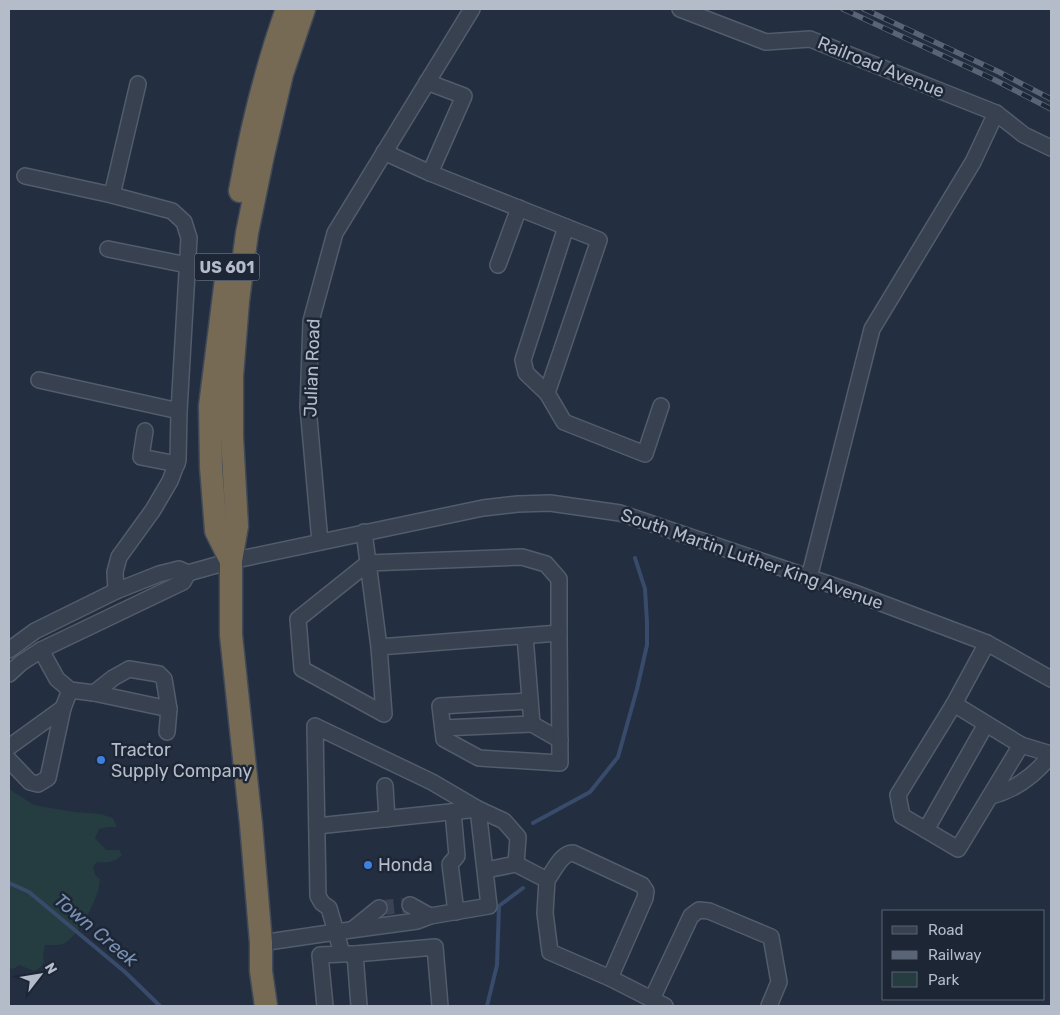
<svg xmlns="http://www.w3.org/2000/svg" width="1060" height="1015" font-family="Rubik,sans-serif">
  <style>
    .green { fill: #253d41 }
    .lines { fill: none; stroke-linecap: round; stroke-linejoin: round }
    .stream { stroke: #384b6a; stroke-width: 4 }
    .minor-tunnel { stroke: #394355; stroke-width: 15; stroke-dasharray: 15 8; stroke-linecap: butt }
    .minor-casing { stroke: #525c6a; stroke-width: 18 }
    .highway-casing { stroke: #3f4957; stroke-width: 25 }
    .minor { stroke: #374150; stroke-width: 15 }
    .highway { stroke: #766a54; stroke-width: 22 }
    .rail-casing { stroke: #596477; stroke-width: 5.5 }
    .rail { stroke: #1c2635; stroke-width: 4; stroke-dasharray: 11; stroke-linecap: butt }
    .shop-dot { fill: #3f7fe0; stroke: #1c2635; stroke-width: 2 }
    .labels { text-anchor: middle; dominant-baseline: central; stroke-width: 5; stroke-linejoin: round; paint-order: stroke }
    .shield { fill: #1c2635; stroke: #868f9d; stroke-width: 1 }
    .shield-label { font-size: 16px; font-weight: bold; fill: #b4bcca }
    .street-label { font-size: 18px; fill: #b4bcca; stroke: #1c2635 }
    .poi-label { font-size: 18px; fill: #b4bcca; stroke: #1c2635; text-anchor: start }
    .water-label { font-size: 19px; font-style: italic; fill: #7a90b3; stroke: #1c2635 }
  </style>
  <rect width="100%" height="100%" fill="#232e40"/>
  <path class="green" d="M9 789 34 805 74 812 101 814 113 818 117 827H108L99 829 95 838 106 850H119L122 855C115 862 108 863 97 862L93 866 95 875 100 879C100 896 80 934 65 943 60 946 51 945 45 945L43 955 44 962 41 967 34 971 19 965 13 969 9 968Z"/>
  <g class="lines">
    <g class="stream">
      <polyline points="533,823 590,792 618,757 637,689 647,645 647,622 645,589 635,558"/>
      <polyline points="9,883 29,892 125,972 160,1006"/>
      <polyline points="487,1006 497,965 499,906 523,888"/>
    </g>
    <polyline class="minor-tunnel" points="379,908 410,905"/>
    <defs>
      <g id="minor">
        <polyline points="680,9 766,42 810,39 996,113 1024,135 1051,148"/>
        <polyline points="384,152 430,173 464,96 427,82"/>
        <polyline points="430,173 599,240 547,393 564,422 645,454 661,406"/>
        <polyline points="25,176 112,195 172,211 184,222 189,238 179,411 178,460 170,481 153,510 119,557 115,572 116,591"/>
        <polyline points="112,195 138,84"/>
        <polyline points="108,249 187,265"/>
        <polyline points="498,265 519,208"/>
        <polyline points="39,380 179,411"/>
        <polyline points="547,393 526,373 523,360 566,227"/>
        <polyline points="145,431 141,457 177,464"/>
        <polyline points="364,532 379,647 559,633 559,579 546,564 522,557 368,563 298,619 302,669 384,714 379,647"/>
        <polyline points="320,542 308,407 311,321 335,233 472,9"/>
        <polyline points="809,578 872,329 973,162 996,113"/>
        <polyline points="525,636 532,724 560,740"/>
        <polyline points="987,643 954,704 1021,745 1051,754"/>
        <polyline points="9,650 35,631 116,591 159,574 179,569 188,573 231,561 483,508 518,504 550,503 620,513 852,592 987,643 1051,679"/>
        <polyline points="41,650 57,679 70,690 94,693 169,709"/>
        <polyline points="9,674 21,663 41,650 183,582 188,573"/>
        <polyline points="94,693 113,678 129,669 159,674 164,679 169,709 167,732"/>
        <polyline points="530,701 440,706 444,739 479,758 560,763 559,633"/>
        <polyline points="986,724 926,830 958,849 1021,745"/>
        <polyline points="443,728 532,724"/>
        <polyline points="9,747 63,708"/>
        <polyline points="9,760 30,782 38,784 48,778 63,708 70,690"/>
        <polyline points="385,786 387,819"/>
        <path d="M991 796C1015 790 1035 775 1051 755"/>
        <polyline points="453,812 457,856 450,864 456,912"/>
        <polyline points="317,826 478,809 504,821 518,837 516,864"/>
        <polyline points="926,830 902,816 898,795 954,704"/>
        <path d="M486 870 516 864 547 880C554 871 561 853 573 853L642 885 646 891 645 898 610 978 550 952 545 913 547 880"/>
        <polyline points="410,905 430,916"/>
        <polyline points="353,929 379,908"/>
        <polyline points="261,943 336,932 329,908 322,903 318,896 315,726 432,782 478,809 489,906 430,916 417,921 336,932 342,954 320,955 325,1006"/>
        <polyline points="346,954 355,954 359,1006"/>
        <polyline points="355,954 435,947 440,1006"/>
        <polyline points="610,978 665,1006"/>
        <polyline points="652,999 691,916 699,910 709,911 771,937 779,982 769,1006"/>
      </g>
      <g id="highway">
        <path d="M240 191C251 129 266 68 287 9"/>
        <polyline points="226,279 210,406 211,467 216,531 231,561"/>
        <polyline points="266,1006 261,971 261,943 251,824 231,635 231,561 237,526 232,437 232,376 238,301 247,233 263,155 282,74 304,9"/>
      </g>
    </defs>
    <use href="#minor" class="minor-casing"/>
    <use href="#highway" class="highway-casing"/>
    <use href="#minor" class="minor"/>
    <use href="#highway" class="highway"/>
    <defs>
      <g id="rail">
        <polyline points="843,9 995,80 1051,109"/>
        <polyline points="864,9 999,72 1051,99"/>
      </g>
    </defs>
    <use href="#rail" class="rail-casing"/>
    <use href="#rail" class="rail"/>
  </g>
  <g class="shop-dot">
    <circle cx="101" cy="760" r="5"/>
    <circle cx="368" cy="865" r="5"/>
  </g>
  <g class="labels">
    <rect class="shield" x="194.5" y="253.5" width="65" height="27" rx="4"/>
    <g class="shield-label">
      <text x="227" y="267">US 601</text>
    </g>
    <g class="street-label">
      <text transform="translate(881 67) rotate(22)">Railroad Avenue</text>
      <text transform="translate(312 368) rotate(-88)">Julian Road</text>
      <text transform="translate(752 559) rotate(19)">South Martin Luther King Avenue</text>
    </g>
    <g class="poi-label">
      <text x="111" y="750">Tractor<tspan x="111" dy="21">Supply Company</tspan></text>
      <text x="378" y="865">Honda</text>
    </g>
    <g class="water-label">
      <text transform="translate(96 930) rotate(40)">Town Creek</text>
    </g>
  </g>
  <rect width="1060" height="1015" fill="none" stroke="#b4bcca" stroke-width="20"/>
  <rect x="882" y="910" width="162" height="90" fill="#1c2635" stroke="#596271"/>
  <rect x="892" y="926" width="25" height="8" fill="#374150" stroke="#596271"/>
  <text x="928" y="935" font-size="15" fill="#b4bcca">Road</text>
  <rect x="892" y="951" width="25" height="8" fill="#596477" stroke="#596271"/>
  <text x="928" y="960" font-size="15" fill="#b4bcca">Railway</text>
  <rect x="892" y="972" width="25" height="15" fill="#253d41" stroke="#596271"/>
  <text x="928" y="985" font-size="15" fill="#b4bcca">Park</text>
  <g transform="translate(40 975) rotate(59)" stroke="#1c2635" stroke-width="4" paint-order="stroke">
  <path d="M0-4L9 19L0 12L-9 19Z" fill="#b4bcca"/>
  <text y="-8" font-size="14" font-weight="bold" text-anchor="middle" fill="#b4bcca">N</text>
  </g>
</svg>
